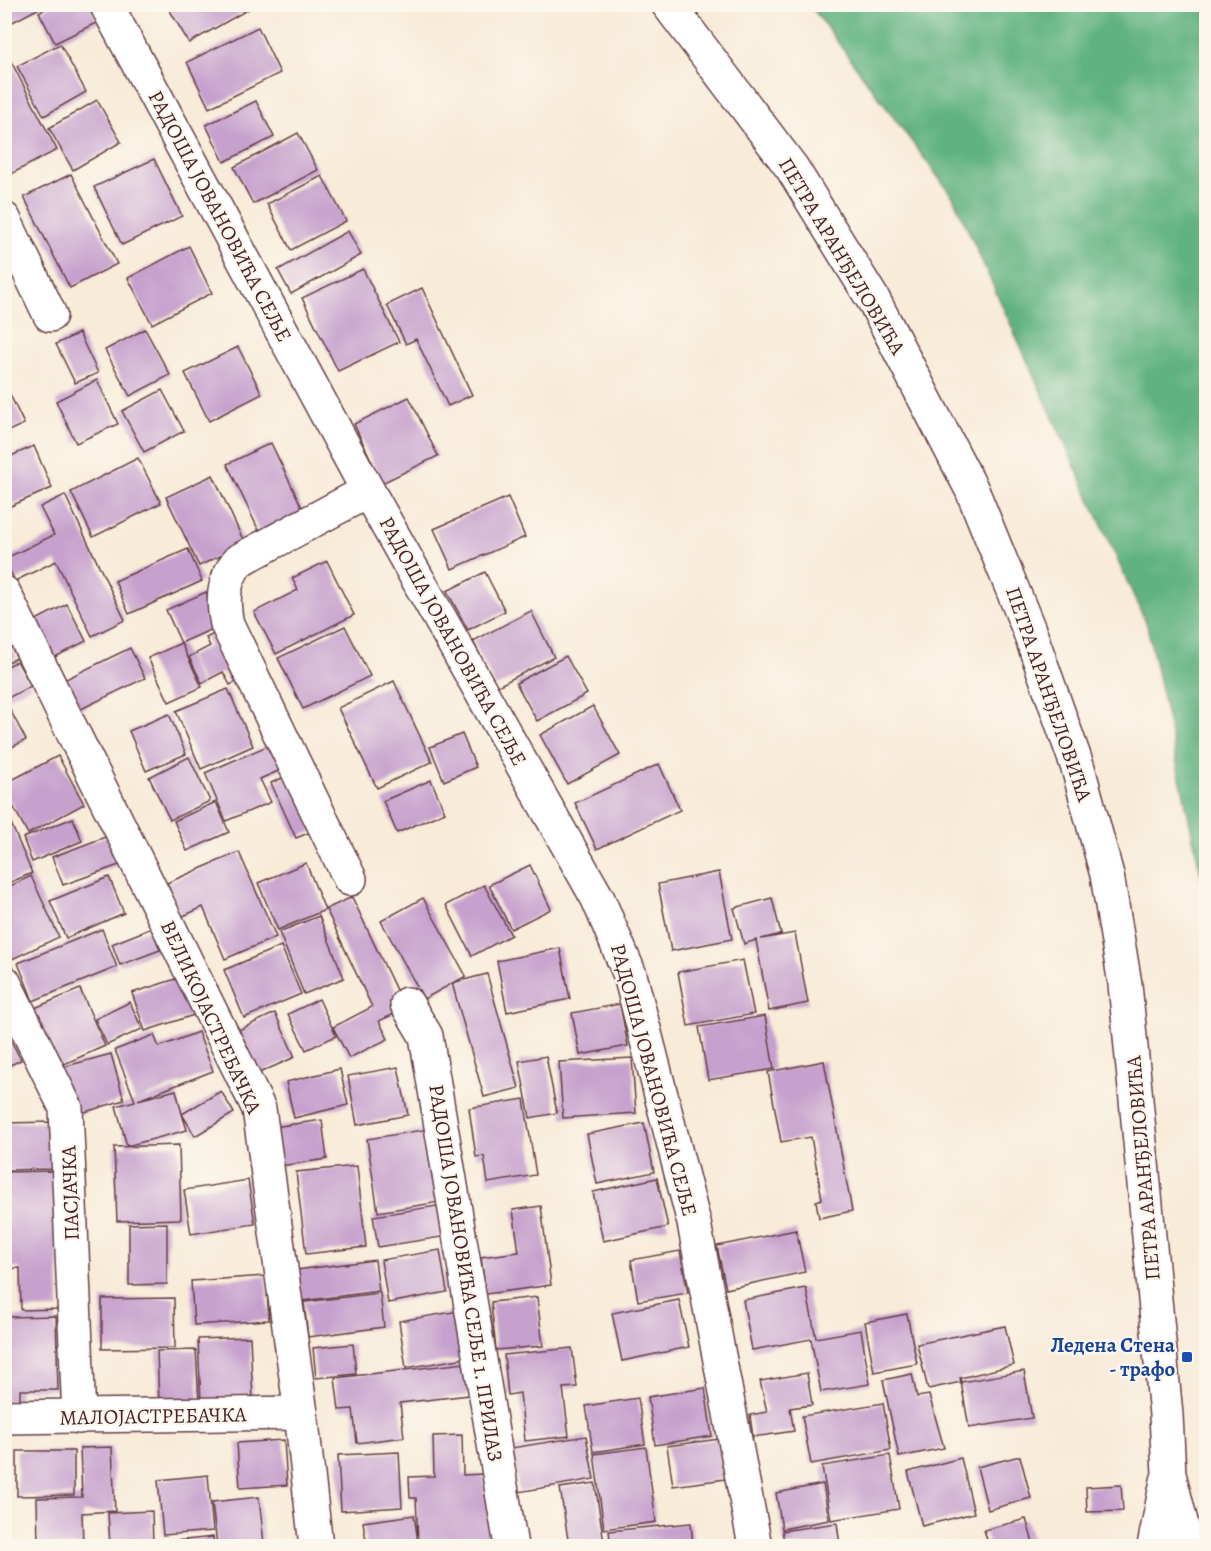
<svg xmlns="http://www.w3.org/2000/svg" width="1211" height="1551" viewBox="0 0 1211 1551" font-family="Alegreya,serif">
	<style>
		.forest { fill: #60b27f; stroke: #556855; stroke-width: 1.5 }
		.building { fill: #c7a1ce }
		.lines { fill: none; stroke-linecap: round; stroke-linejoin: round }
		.minor-casing { stroke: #643e45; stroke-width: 36 }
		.minor { stroke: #fff; stroke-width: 33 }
		.transit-dot { fill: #1a4fb4; stroke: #fbf7ec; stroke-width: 2 }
		.labels { text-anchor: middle; stroke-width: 4.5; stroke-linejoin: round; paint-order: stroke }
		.street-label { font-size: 21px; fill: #4a1f2b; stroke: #fbf7ec }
		.transit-label { font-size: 21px; font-weight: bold; fill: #164399; stroke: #fbf7ec; text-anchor: end }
	</style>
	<rect width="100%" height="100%" fill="#fbf7ec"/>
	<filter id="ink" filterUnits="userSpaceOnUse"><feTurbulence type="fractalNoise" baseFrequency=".0167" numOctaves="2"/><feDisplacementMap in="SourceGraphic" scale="12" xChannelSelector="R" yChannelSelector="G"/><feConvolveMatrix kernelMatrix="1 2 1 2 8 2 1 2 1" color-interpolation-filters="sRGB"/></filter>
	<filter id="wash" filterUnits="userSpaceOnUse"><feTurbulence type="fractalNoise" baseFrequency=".008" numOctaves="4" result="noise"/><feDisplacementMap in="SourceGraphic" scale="24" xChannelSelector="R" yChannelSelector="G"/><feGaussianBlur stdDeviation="1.35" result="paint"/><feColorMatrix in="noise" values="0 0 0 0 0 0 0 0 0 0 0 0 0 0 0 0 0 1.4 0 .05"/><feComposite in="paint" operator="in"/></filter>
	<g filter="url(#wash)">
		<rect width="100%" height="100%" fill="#f8ebd8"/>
		<path class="forest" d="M810 5H1206V878L1202 879 1147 625 953 197Z"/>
		<g id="blocks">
			<g class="building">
				<path d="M5 4H47L5 26Z"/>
				<path d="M53 4H90L98 22 55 43 39 12Z"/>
				<path d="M166 4H247L249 9 189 43Z"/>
				<path d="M258 27 280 73 209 108 187 62Z"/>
				<path d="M60 44 86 92 44 116 17 66Z"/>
				<path d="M4 48 57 150 9 175 4 166Z"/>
				<path d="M97 100 121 142 73 170 49 128Z"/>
				<path d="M256 101 274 137 224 162 206 125Z"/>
				<path d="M298 133 318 170 253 204 234 167Z"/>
				<path d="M154 159 182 216 122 245 94 187Z"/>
				<path d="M71 174 117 264 70 288 24 197Z"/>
				<path d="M322 176 346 221 291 250 267 204Z"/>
				<path d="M348 231 361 255 291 294 278 270Z"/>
				<path d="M189 246 212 293 152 324 128 278Z"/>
				<path d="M363 269 399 342 338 371 302 298Z"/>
				<path d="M422 288 472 395 448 406 416 339 406 344 387 305Z"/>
				<path d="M145 329 170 375 130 396 105 350Z"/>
				<path d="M79 333 98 373 75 383 56 344Z"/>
				<path d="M238 347 262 394 209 421 185 373Z"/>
				<path d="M97 380 118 424 76 443 56 401Z"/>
				<path d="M4 382 24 424 4 433Z"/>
				<path d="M162 390 184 431 144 452 122 411Z"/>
				<path d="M409 397 438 456 382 483 354 424Z"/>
				<path d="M271 443 305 514 261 535 227 464Z"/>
				<path d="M34 446 52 488 4 509V459Z"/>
				<path d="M138 458 161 503 93 537 71 492Z"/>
				<path d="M213 475 245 544 199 566 166 497Z"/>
				<path d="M65 495 125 620 92 636 56 561 15 581 4 559 54 535 40 507Z"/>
				<path d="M508 497 525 537 452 569 434 529Z"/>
				<path d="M188 549 202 581 129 614 115 581Z"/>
				<path d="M327 561 354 615 276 654 254 612 298 590 292 578Z"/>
				<path d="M485 572 505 611 468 630 447 591Z"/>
				<path d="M206 592 221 625 181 643 166 610Z"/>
				<path d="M67 604 86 641 53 658 34 621Z"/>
				<path d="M531 611 554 657 496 687 473 641Z"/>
				<path d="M345 626 370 676 303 709 278 658Z"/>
				<path d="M225 628 249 675 230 685 223 672 202 683 189 657 210 646 206 638Z"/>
				<path d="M4 632 17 658 4 664Z"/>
				<path d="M181 643 202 687 169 702 148 658Z"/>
				<path d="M130 648 145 678 79 710 64 680Z"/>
				<path d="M566 656 587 694 537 721 516 683Z"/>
				<path d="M17 661 31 686 4 700V668Z"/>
				<path d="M394 681 432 762 377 788 338 708Z"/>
				<path d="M228 689 253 746 201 769 176 711Z"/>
				<path d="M7 704 26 740 4 751V705Z"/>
				<path d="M593 706 620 755 567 784 540 735Z"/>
				<path d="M169 714 186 754 146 771 129 731Z"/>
				<path d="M462 734 476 767 444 781 430 747Z"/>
				<path d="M281 740 292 765 260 779 271 802 226 821 205 773Z"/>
				<path d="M58 756 84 804 28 834 4 789V784Z"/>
				<path d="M189 757 210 801 170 820 149 777Z"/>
				<path d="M659 764 680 810 597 849 575 803Z"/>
				<path d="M296 772 321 828 296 838 271 783Z"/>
				<path d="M431 780 445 812 397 833 383 801Z"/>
				<path d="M216 802 229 832 187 851 174 821Z"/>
				<path d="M7 814 32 873 4 885V815Z"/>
				<path d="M73 818 82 841 32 862 23 838Z"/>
				<path d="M108 836 119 865 63 885 52 857Z"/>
				<path d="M239 852 276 937 225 959 203 907 181 917 167 883Z"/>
				<path d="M306 863 325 910 278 930 258 883Z"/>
				<path d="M530 865 551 909 511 929 489 885Z"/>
				<path d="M719 872 732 939 671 951 658 884Z"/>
				<path d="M31 876 59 937 10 960 4 949V889Z"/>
				<path d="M109 877 124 913 66 938 50 901Z"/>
				<path d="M484 885 511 935 472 956 446 905Z"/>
				<path d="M352 897 405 1009 379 1021 388 1039 349 1058 333 1027 372 1007 326 909Z"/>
				<path d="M423 898 466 976 424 999 381 921Z"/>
				<path d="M772 898 781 934 761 939 795 933 808 1003 769 1011 756 940 744 944 734 908Z"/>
				<path d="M319 916 344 978 304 994 279 932Z"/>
				<path d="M152 928 160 950 120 965 112 944Z"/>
				<path d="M102 929 117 967 33 1001 18 963Z"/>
				<path d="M281 946 301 994 244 1018 224 970Z"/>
				<path d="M560 948 570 999 507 1012 497 961Z"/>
				<path d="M743 960 754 1014 688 1026 678 972Z"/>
				<path d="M487 974 519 1088 484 1097 452 983Z"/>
				<path d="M182 977 194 1015 145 1031 132 993Z"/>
				<path d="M80 989 105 1046 55 1068 30 1010Z"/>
				<path d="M319 999 336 1036 306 1050 288 1014Z"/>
				<path d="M130 1002 142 1029 107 1045 95 1019Z"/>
				<path d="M620 1004 628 1046 580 1055 572 1013Z"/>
				<path d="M275 1013 295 1057 250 1077 230 1034Z"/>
				<path d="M765 1016 774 1069 708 1080 699 1027Z"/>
				<path d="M4 1027 21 1060 4 1068Z"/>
				<path d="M198 1032 213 1071 138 1100 176 1090 182 1114 221 1091 234 1113 195 1136 182 1114 187 1130 127 1146 116 1106 135 1101 115 1050 154 1035 159 1047Z"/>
				<path d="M111 1054 124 1100 72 1116 59 1068Z"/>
				<path d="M546 1056 557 1113 530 1118 519 1061Z"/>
				<path d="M632 1058 636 1113 563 1118 559 1062Z"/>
				<path d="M824 1061 852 1211 819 1218 816 1201 822 1199 811 1137 781 1142 768 1072Z"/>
				<path d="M398 1067 408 1115 357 1125 348 1076Z"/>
				<path d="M340 1069 348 1105 294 1118 286 1082Z"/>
				<path d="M524 1099 536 1175 488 1183 484 1156 476 1157 469 1108Z"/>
				<path d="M322 1120 327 1159 280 1166 274 1127Z"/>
				<path d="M53 1122V1169L4 1170V1123Z"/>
				<path d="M644 1123 654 1172 597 1184 587 1134Z"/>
				<path d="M435 1128 446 1201 378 1212 367 1139Z"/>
				<path d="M179 1145 181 1219 117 1221 114 1147Z"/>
				<path d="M357 1166 366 1247 306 1254 296 1172Z"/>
				<path d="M57 1171 59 1309 21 1310 20 1268 4 1269V1172Z"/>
				<path d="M657 1178 668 1227 603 1241 593 1192Z"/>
				<path d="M248 1180 255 1224 191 1234 184 1190Z"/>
				<path d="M443 1205 448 1236 378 1247 373 1216Z"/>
				<path d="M541 1206 551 1285 486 1294 481 1257 519 1252 513 1210Z"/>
				<path d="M167 1223V1284L129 1285V1224Z"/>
				<path d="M796 1230 805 1272 726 1289 717 1246Z"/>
				<path d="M440 1250 447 1292 388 1303 381 1260Z"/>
				<path d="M680 1251 688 1293 638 1301 631 1260Z"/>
				<path d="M375 1260 379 1291 302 1301 297 1270Z"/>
				<path d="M266 1276 269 1320 194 1325 191 1281Z"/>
				<path d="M806 1288 816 1338 861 1330 870 1384 821 1392 811 1339 752 1350 743 1300Z"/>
				<path d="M380 1293 384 1327 308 1337 304 1302Z"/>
				<path d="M537 1297 543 1346 496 1350 491 1302Z"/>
				<path d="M174 1298 175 1348 102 1349V1299Z"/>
				<path d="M679 1300 689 1347 622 1361 612 1313Z"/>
				<path d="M459 1311 466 1358 406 1368 399 1321Z"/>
				<path d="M907 1314 917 1364 874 1372 865 1322Z"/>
				<path d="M56 1316 58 1390H20V1401L5 1402V1317Z"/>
				<path d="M1005 1326 1014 1365 960 1378 961 1382 928 1389 917 1344Z"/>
				<path d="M250 1337 253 1400 201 1402 198 1339Z"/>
				<path d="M353 1344 356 1374 316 1378 313 1348Z"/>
				<path d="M572 1348 577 1387 563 1388 569 1436 525 1441 520 1393 508 1395 504 1355Z"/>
				<path d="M196 1350 199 1401 159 1403 157 1351Z"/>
				<path d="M465 1363 469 1395 400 1403 404 1437 357 1443 353 1409 339 1410 335 1378Z"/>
				<path d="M1024 1371 1032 1418 969 1428 961 1382Z"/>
				<path d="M807 1373 812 1405 790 1408 794 1431 753 1437 750 1415 767 1412 760 1381Z"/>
				<path d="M912 1374 917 1397 929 1395 944 1448 899 1457 883 1380Z"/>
				<path d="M705 1388 712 1436 655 1445 648 1397Z"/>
				<path d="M638 1398 645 1444 593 1452 586 1406Z"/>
				<path d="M883 1403 891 1450 811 1464 802 1416Z"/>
				<path d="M462 1435 463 1475 484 1474 485 1496 493 1495 495 1543 367 1546 363 1522 414 1515 418 1542 416 1498H410L409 1477 434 1476 433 1436Z"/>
				<path d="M586 1436 594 1479 519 1492 511 1448Z"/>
				<path d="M727 1438 733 1478 673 1486 667 1446Z"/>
				<path d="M284 1440 287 1485 240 1488 237 1443Z"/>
				<path d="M112 1447 115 1511 82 1513 83 1546H38L37 1498 82 1497 80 1448Z"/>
				<path d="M646 1447 656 1522 604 1529 594 1454Z"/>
				<path d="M17 1451H74V1495L17 1496Z"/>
				<path d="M399 1452 402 1507 341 1511 338 1455Z"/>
				<path d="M890 1455 899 1509 831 1520 822 1466Z"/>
				<path d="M1020 1456 1031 1498 988 1510 977 1467Z"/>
				<path d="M961 1458 974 1513 922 1526 908 1472Z"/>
				<path d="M208 1475 213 1531 163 1535 158 1480Z"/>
				<path d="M595 1483 604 1542 569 1546 560 1488Z"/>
				<path d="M823 1484 829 1520 782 1529 776 1493Z"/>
				<path d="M1121 1485 1123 1511 1087 1512 1086 1487Z"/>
				<path d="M259 1497 264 1544 299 1541 300 1546H217L212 1502Z"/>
				<path d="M152 1511 153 1546H110L108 1513Z"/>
				<path d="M1026 1519 1034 1546H989L984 1530Z"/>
				<path d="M691 1523 693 1546H611L609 1531Z"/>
				<path d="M837 1523 840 1546H785L782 1531Z"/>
				<path d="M213 1537 214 1546H166V1542Z"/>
				<path d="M4 1542 30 1544V1546H4Z"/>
			</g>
		</g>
	</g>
	<g filter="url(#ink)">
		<use href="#blocks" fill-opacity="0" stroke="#643e45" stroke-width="1.5"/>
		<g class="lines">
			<g class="minor-casing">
				<g id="minor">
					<path d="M106 4 368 491 598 899 630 975 694 1223 755 1546"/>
					<path d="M668 4 792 168 874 301 972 490 1029 630 1078 768 1107 875 1125 984 1166 1415 1169 1474 1187 1546"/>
					<path d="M4 219 50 315"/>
					<path d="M4 593 259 1109 301 1413 316 1546"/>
					<path d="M350 879 227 624C222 600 223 581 238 561L368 491"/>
					<path d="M4 982 66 1108 79 1417"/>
					<path d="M407 1004 426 1036 511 1546"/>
					<path d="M4 1417 301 1413"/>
					<path d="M1154 1546 1167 1481"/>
				</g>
			</g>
			<use href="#minor" class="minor"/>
		</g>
	</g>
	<rect class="transit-dot" x="1181" y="1351" width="12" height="12" rx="3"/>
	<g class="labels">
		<g class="street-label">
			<text transform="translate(220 216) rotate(62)" y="7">РАДОША ЈОВАНОВИЋА СЕЉЕ</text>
			<text transform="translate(842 256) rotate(59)" y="7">ПЕТРА АРАНЂЕЛОВИЋА</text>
			<text transform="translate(453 641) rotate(61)" y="7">РАДОША ЈОВАНОВИЋА СЕЉЕ</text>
			<text transform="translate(1049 694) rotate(71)" y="7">ПЕТРА АРАНЂЕЛОВИЋА</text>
			<text transform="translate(211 1017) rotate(65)" y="7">ВЕЛИКОЈАСТРЕБАЧКА</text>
			<text transform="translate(654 1080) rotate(75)" y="7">РАДОША ЈОВАНОВИЋА СЕЉЕ</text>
			<text transform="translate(1143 1168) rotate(-95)" y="7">ПЕТРА АРАНЂЕЛОВИЋА</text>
			<text transform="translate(70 1193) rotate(-92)" y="7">ПАСЈАЧКА</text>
			<text transform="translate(466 1273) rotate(81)" y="7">РАДОША ЈОВАНОВИЋА СЕЉЕ 1. ПРИЛАЗ</text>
			<text transform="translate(153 1416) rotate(-1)" y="7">МАЛОЈАСТРЕБАЧКА</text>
		</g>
		<g class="transit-label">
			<text x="1175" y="1352">Ледена Стена<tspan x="1175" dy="24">- трафо</tspan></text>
		</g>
	</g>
	<rect width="1211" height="1551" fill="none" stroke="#fbf7ec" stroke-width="24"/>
</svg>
